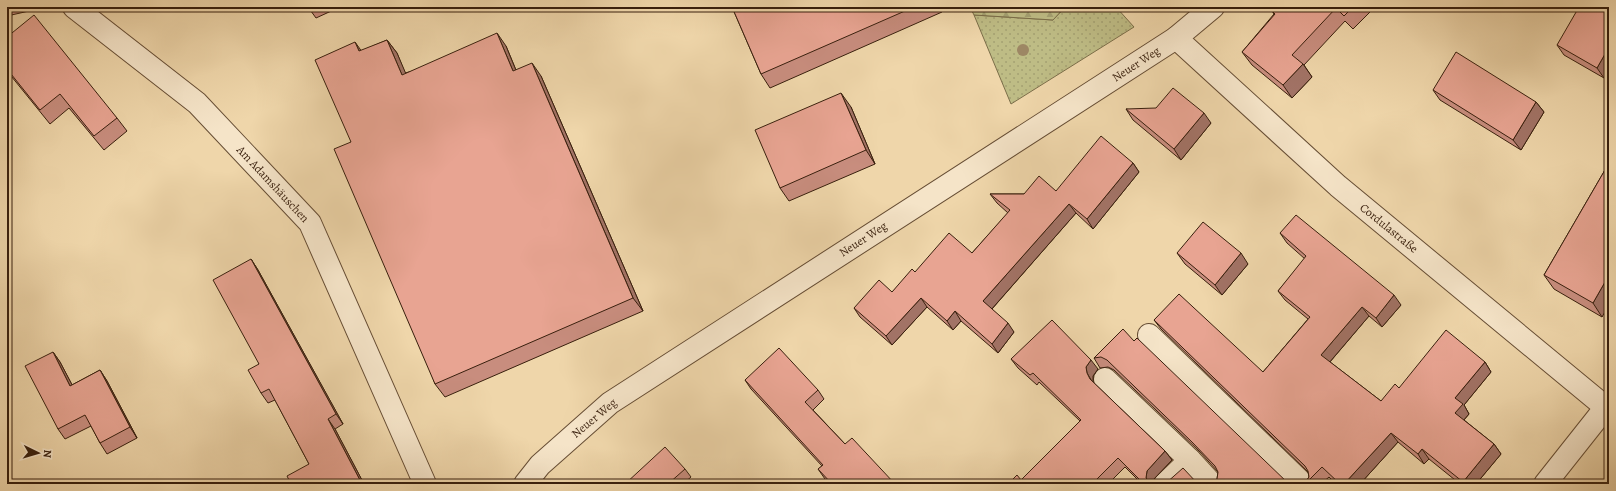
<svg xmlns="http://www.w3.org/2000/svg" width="1616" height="491" viewBox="0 0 1616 491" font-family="Alegreya,serif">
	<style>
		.grass { fill: url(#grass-dots); stroke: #7b6e49 }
		.forest { fill: url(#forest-firs); stroke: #7b6e49 }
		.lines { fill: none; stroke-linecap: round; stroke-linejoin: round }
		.minor-casing { stroke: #664d34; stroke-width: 24 }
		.minor { stroke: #f5e4c8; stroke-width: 22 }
		.tree { fill: #9d8764 }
		.wall { fill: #c88d7e; stroke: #381f0d }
		.shaded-wall { fill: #a27366; stroke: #381f0d }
		.building { fill: #e8a492; stroke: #381f0d }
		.labels { text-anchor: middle; stroke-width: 4; stroke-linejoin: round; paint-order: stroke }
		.street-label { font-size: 12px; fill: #381f0d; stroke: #f5e4c8 }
	</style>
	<defs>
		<pattern id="grass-dots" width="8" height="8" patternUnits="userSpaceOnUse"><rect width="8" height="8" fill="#bebc85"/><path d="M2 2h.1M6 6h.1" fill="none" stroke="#a4a172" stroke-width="1.8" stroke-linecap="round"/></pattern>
		<pattern id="forest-firs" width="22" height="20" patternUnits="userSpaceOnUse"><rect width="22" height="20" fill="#bebc85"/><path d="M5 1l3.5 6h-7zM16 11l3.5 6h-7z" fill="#a4a172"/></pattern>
	</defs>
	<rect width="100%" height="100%" fill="#efd6aa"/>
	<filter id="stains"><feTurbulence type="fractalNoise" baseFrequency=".005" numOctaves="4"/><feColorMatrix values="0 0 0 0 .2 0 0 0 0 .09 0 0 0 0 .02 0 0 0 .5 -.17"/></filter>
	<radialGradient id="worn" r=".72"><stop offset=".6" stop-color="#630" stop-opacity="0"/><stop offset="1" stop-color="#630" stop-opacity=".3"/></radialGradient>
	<path class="grass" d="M1065 7H1116L1134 27 1011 104 974 15 1053 20Z"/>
	<path class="forest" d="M970 7H1065L1053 20 974 15Z"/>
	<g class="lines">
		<g class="minor-casing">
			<g id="minor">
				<path d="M74 7 197 103 310 223 425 484"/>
				<path d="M1176 38 1338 186 1609 410"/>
				<path d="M1149 335 1303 484"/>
				<path d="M1105 379 1190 460 1212 484"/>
				<path d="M525 484 540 465 610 403 1176 38 1213 7"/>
				<path d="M1165 484 1190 460"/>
				<path d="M1545 484 1606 407"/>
			</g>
		</g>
		<use href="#minor" class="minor"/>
	</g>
	<circle class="tree" cx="1023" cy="50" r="6"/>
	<g class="wall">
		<path d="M7 7H26L29 11 7 16Z"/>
		<path d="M308 7H340L316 18Z"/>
		<path d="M732 7H940L942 12 770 88 761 74Z"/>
		<path d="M1275 7H1375L1353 29 1345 21 1304 65 1312 77 1292 98 1252 65 1242 52 1274 14 1272 11Z"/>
		<path d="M1609 7V70L1604 78 1564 55 1557 45Z"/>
		<path d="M7 37 117 118 127 131 104 150 69 108 50 124 7 71Z"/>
		<path d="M387 40 397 53 405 73 506 46 516 70 541 76 643 311 445 397 435 384 351 142 361 51Z"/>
		<path d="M1433 90 1536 102 1544 112 1521 150 1440 100Z"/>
		<path d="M851 107 875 164 789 201 780 188Z"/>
		<path d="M1126 109 1211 123 1181 160 1133 120Z"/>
		<path d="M1133 163 1139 172 1093 229 1076 213 992 309 1014 332 998 353 961 321 953 330 927 307 892 345 860 317 854 308 892 292 915 272 972 253 1008 213 997 203 990 194H1024L1056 191Z"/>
		<path d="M1609 163 1602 317 1554 289 1544 275Z"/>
		<path d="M1280 233 1401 305 1382 327 1369 316 1330 362 1381 401 1399 388 1485 362 1491 372 1464 405 1469 414 1464 420 1494 444 1501 454 1476 484H1460L1429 459 1424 464 1398 442 1360 484H1336L1329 477 1321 484H1304L1309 477 1308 472 1161 329 1154 320 1263 372 1308 319 1285 300 1278 291 1305 259 1287 243Z"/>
		<path d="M1177 253 1248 264 1222 295 1185 264Z"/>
		<path d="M251 259 258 270 343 424 335 429 364 484H291L309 464 275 400 268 403 261 393Z"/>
		<path d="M1134 341 1288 484 1214 483 1217 479 1218 472 1199 451 1114 370 1108 367 1100 368 1094 358Z"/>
		<path d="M53 352 60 362 72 385 100 370 107 381 137 438 107 454 100 443 91 426 65 439 58 429Z"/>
		<path d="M1011 359 1098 369 1093 376V382L1165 451 1172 460 1153 480V484H1142L1125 467 1108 484H1008L1021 480 1080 421 1039 382 1037 385 1018 368Z"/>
		<path d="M745 380 818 390 824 399 813 410 845 444 895 484H830L825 479 818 469 822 466 751 389Z"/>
		<path d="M685 469 691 477 683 484H625Z"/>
	</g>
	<g class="shaded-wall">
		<path d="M497 33 506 46 522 85 513 71Z"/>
		<path d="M387 40 397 53 412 88 402 75Z"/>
		<path d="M355 42 365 56 359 51Z"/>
		<path d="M1609 47V70L1604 78 1597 68Z"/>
		<path d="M532 63 541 76 643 311 633 298Z"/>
		<path d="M1303 64 1312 77 1292 98 1283 85Z"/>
		<path d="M841 93 851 107 875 164 866 150Z"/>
		<path d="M1536 102 1544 112 1521 150 1513 140Z"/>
		<path d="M1204 113 1211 123 1181 160 1174 149Z"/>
		<path d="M1133 163 1139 172 1093 229 1087 219Z"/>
		<path d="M1069 204 1076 213 990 311 983 301Z"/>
		<path d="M1241 253 1248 264 1222 295 1215 285Z"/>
		<path d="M251 259 258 270 343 424 336 414Z"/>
		<path d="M1609 275V305L1602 317 1593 303Z"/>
		<path d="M1394 295 1401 305 1382 327 1376 318Z"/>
		<path d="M921 298 927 307 892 345 886 336Z"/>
		<path d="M1362 307 1369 316 1328 364 1321 355Z"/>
		<path d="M955 311 961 321 953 330 947 321Z"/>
		<path d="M1008 323 1014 332 998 353 992 344Z"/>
		<path d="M53 352 60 362 78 396 70 386Z"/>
		<path d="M1091 360 1098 369 1093 376V383L1096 388 1087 373 1086 367Z"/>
		<path d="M1485 362 1491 372 1464 405 1469 414 1462 422 1455 413V398Z"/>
		<path d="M100 370 107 381 137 438 130 427Z"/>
		<path d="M328 419 335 429 364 484H362Z"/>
		<path d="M1391 433 1398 442 1360 484H1344Z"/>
		<path d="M1494 444 1501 454 1476 484H1464L1463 482Z"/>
		<path d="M1422 449 1429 459 1424 464 1418 454Z"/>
		<path d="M1165 451 1172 460 1153 480V484H1150L1146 478 1147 471Z"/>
	</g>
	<g class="building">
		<path d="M732 7H914L761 74Z"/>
		<path d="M1275 7H1353L1344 16 1336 8 1292 55 1303 64 1283 85 1242 52 1275 14 1272 11Z"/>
		<path d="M1579 7H1609V47L1597 68 1557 45Z"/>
		<path d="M34 15 117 118 94 136 60 94 40 110 7 69V37Z"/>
		<path d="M497 33 513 71 532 63 633 298 435 384 334 149 351 142 315 60 355 42 359 51 387 40 402 75Z"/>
		<path d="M1456 52 1536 102 1513 140 1433 90Z"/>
		<path d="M1173 88 1204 113 1174 149 1126 109 1156 108Z"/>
		<path d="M841 93 866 150 780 188 755 130Z"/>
		<path d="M1101 136 1133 163 1087 219 1069 204 983 301 1008 323 992 344 955 311 947 321 921 298 886 336 854 308 879 280 892 292 912 269 915 272 949 233 972 253 1010 210 990 194H1024L1039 176 1056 191Z"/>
		<path d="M1609 163V275L1593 303 1544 275Z"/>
		<path d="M1296 215 1394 295 1376 318 1362 307 1321 355 1381 401 1395 384 1399 388 1446 330 1485 362 1455 398 1463 404 1455 413 1494 444 1463 482 1422 449 1418 454 1391 433 1344 484H1340L1322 467 1305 484H1304L1309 477 1308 471 1305 466 1154 320 1179 294 1263 372 1310 317 1278 291 1306 256 1280 233Z"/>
		<path d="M1203 222 1241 253 1215 285 1177 253Z"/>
		<path d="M251 259 336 414 328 419 362 484H291L287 476 309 464 269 389 261 393 248 370 259 364 213 280Z"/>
		<path d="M1052 320 1091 360 1086 367 1087 373 1090 379 1165 451 1147 471 1146 478 1151 484H1144L1118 458 1092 484H1008L1017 475 1021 480 1081 420 1033 373 1030 375 1011 359Z"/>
		<path d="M1123 329 1134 341 1137 338 1289 484H1213L1217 479 1218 472 1215 466 1192 442 1107 360 1101 357 1094 358Z"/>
		<path d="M779 348 818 390 805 402 845 444 852 438 895 484H832L818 469 823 465 745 380Z"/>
		<path d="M53 352 70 386 100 370 130 427 100 443 85 415 58 429 25 366Z"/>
		<path d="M665 447 685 469 668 484H625Z"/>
		<path d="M1183 468 1198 484H1165Z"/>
	</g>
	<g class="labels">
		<g class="street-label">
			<text transform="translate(1136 64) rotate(-33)" y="4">Neuer Weg</text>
			<text transform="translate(273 184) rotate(47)" y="4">Am Adamshäuschen</text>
			<text transform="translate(1389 228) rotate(39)" y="4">Cordulastraße</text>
			<text transform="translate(863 239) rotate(-33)" y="4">Neuer Weg</text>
			<text transform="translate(594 418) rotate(-40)" y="4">Neuer Weg</text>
		</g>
	</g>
	<rect width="1616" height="491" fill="none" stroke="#efd6aa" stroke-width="24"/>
	<rect x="8" y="8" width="1600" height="475" fill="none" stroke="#381f0d" stroke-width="2"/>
	<rect x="12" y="12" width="1592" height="467" fill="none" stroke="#381f0d"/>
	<g transform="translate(38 453) rotate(95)" stroke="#f5e4c8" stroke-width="3" paint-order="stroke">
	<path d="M0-3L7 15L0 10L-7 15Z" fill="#381f0d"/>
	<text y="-6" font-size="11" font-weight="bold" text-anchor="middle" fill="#381f0d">N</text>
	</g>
	<rect width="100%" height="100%" filter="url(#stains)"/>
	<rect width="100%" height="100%" fill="url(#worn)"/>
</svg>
